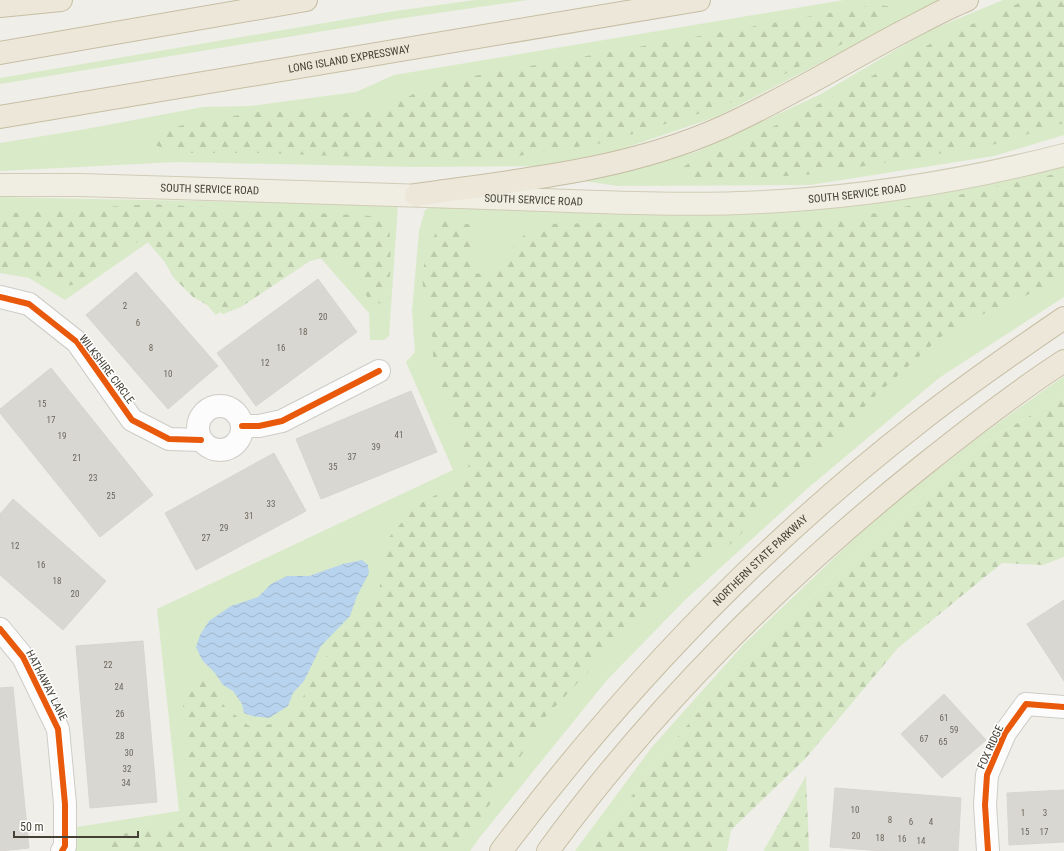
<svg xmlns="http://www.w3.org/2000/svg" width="1064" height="851" viewBox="0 0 1064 851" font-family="'Roboto Condensed',sans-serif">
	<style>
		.green { fill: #d9eac8 }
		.forest { fill: url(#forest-firs) }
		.water { fill: url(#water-waves) }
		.building { fill: #d9d7d1; stroke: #d7d5ce }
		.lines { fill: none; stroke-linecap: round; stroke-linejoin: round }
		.minor-casing { stroke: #cdccc6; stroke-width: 24 }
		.major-casing { stroke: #d1ccb6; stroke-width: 24 }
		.highway-casing { stroke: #c6bea4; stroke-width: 24 }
		.minor { stroke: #fdfcfc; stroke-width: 22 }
		.major { stroke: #f0eee3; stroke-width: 22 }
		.highway { stroke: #ece7d8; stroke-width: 22 }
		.cycleway-casing { stroke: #fff; stroke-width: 8 }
		.cycleway { stroke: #e8590c; stroke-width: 6 }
		.labels { text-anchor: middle; stroke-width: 3; stroke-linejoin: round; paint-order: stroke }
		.number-label { font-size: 9px; fill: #6b665d }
		.street-label { font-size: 11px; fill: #454035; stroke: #fff }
	</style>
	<defs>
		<pattern id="forest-firs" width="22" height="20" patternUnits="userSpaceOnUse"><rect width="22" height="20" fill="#d9eac8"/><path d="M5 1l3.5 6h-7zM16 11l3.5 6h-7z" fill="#bccaac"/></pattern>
		<pattern id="water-waves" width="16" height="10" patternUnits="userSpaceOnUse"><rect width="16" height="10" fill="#b8d3ed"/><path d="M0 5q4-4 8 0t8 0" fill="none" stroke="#a0b6cc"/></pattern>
	</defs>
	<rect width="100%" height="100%" fill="#efeee8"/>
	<g class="green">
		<path d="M475 0H528L397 19 0 84V78L395 11Z"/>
		<path d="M844 0H942L716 117 619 150 541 166 414 167 177 162 0 171V143L86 129 203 107 250 106 356 92 394 75Z"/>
		<path d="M1003 0H1064V135L994 156 810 185 618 186 576 180 696 152 821 94 926 32Z"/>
		<path d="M1064 163V297L939 378 808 488 685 600 607 680 480 837 470 851H74L77 827 179 811 157 609 453 470 406 362 415 352 412 311 419 231 425 210 433 206 715 212 872 204 1030 173Z"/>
		<path d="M0 197 398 205 389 336 384 340H370L369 313 310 246 216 315 150 241 65 300 29 278 0 273Z"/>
		<path d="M1064 376V396L985 442 905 511 776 629 737 667 662 755 591 851H575L652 747 744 644 874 520 980 436Z"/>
	</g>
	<g class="forest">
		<path d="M1026 0H1064V123L992 145 816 174 698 182 681 179 679 170 692 161 729 149 854 86 939 39Z"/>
		<path d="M874 5 888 6 891 14 880 24 724 106 603 143 478 162 265 153H180L151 144 156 134 179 126 273 109 307 107 335 114 387 108 434 83Z"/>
		<path d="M1064 172V279L951 328 874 397 733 542 672 584 546 716 493 800 455 851H92L128 832 171 830 189 817 183 705 197 678 209 679 225 707 249 726 273 724 291 718 339 634 370 609 383 578 385 542 416 506 466 478 469 463 433 362V340L422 280 426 251 444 218 471 225 476 273 493 276 510 250 528 231 546 224 857 217Z"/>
		<path d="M151 204 372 216 384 215 389 218 391 268 385 304 370 302 357 279 331 256 310 261 241 307 223 314 193 297 174 278 164 261 145 239 131 245 74 285 57 286 41 277 13 268 0 267V214Z"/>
		<path d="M1064 396V557L1043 565 1002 563 898 648 805 759 731 830 727 851H591L662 755 737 667 776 629 905 511 985 442Z"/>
		<path d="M806 776 809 851H764L765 848Z"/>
	</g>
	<path class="water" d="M362 560 368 565 369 573 357 596 350 616 321 646 304 681 293 693 288 706 269 718 252 716 244 713 242 704 233 691 223 685 215 673 202 660 196 647 200 635 209 621 231 606 258 597 271 584 287 576H309L343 564Z"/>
	<g class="building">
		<path d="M136 272 218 366 168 409 86 315Z"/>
		<path d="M318 279 357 332 256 406 217 353Z"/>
		<path d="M51 368 153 495 100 537 0 413V409Z"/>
		<path d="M411 391 437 452 321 499 296 439Z"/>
		<path d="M274 453 306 511 196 570 165 513Z"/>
		<path d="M13 499 106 581 63 630 0 575V514Z"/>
		<path d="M1064 600V681L1027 624Z"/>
		<path d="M143 641 157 802 90 808 76 646Z"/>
		<path d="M13 687 29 848 0 851V688Z"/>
		<path d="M944 694 986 740 942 778 901 734Z"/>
		<path d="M835 788 961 798 958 851H883L830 847Z"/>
		<path d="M1064 790V842L1009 845 1007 793Z"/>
	</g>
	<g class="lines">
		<g class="minor-casing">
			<g id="minor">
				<path d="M0 297 29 304 77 342 132 420 169 439 201 440"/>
				<circle cx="220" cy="428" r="22"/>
				<path d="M242 426H259L282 421 379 371"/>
				<path d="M0 629 23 657 58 729 65 804V846L62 851"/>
				<path d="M988 851 985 805 987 775 1005 733 1026 704 1064 707"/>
			</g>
		</g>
		<g class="major-casing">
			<g id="major">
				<path id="s1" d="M0 185H80C205 189 331 192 457 197 564 200 673 208 780 201 876 195 971 179 1064 155"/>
			</g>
		</g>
		<g class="highway-casing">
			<g id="highway">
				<path d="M0 6 61 0"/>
				<path d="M0 53 306 0"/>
				<path id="s2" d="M0 117 699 0"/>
				<path d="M416 195C520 180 624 171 721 128 783 100 840 65 900 33 922 22 944 9 967 0"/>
				<path id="s3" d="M501 851C621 692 760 546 918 423 965 386 1014 352 1064 318"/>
				<path d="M548 851C653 707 786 575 925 464 970 428 1016 392 1064 361"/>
			</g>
		</g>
		<use href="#minor" class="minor"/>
		<use href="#major" class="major"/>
		<use href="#highway" class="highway"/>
		<g class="cycleway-casing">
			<g id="cycleway">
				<path d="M0 297 29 304 77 342 132 420 169 439 201 440"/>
				<path d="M242 426H259L282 421 379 371"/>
				<path d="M0 629 23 657 58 729 65 804V846L62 851"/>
				<path d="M988 851 985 805 987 775 1005 733 1026 704 1064 707"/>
			</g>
		</g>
		<use href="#cycleway" class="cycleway"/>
	</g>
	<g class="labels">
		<g class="number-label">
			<text x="125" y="309">2</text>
			<text x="323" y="320">20</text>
			<text x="138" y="326">6</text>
			<text x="303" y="335">18</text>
			<text x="151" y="351">8</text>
			<text x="281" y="351">16</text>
			<text x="265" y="366">12</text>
			<text x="168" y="377">10</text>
			<text x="42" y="407">15</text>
			<text x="51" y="423">17</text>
			<text x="399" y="438">41</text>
			<text x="62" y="439">19</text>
			<text x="376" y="450">39</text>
			<text x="352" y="460">37</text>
			<text x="77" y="461">21</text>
			<text x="333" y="470">35</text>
			<text x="93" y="481">23</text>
			<text x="111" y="499">25</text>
			<text x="271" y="507">33</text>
			<text x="249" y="519">31</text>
			<text x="224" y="531">29</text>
			<text x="206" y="541">27</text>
			<text x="15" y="549">12</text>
			<text x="41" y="568">16</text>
			<text x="57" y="584">18</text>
			<text x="75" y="597">20</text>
			<text x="108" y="668">22</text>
			<text x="119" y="690">24</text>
			<text x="120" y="717">26</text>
			<text x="944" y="721">61</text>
			<text x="954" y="733">59</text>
			<text x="120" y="739">28</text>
			<text x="924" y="742">67</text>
			<text x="943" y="745">65</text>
			<text x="129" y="756">30</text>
			<text x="127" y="772">32</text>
			<text x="126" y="786">34</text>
			<text x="855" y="813">10</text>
			<text x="1023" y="816">1</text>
			<text x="1045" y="816">3</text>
			<text x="890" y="823">8</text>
			<text x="911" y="825">6</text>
			<text x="931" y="825">4</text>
			<text x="1025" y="835">15</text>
			<text x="1044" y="835">17</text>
			<text x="856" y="839">20</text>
			<text x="880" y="841">18</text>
			<text x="902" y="842">16</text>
			<text x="921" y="844">14</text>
		</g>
		<g class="street-label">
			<text dy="4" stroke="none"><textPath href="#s2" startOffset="354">LONG ISLAND EXPRESSWAY</textPath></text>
			<text dy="4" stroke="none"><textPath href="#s1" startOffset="210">SOUTH SERVICE ROAD</textPath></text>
			<text dy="4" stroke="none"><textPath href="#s1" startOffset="858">SOUTH SERVICE ROAD</textPath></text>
			<text dy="4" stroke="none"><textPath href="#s1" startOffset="534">SOUTH SERVICE ROAD</textPath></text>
			<text transform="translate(107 369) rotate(53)" y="4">WILKSHIRE CIRCLE</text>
			<text dy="4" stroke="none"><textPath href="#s3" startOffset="390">NORTHERN STATE PARKWAY</textPath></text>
			<text transform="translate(47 685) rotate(63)" y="4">HATHAWAY LANE</text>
			<text transform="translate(990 747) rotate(-65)" y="4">FOX RIDGE</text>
		</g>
	</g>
	<path d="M14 831v6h124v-6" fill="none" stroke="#454035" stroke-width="2"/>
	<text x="20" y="831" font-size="12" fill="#454035" stroke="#ffffff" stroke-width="3" paint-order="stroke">50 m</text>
</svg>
